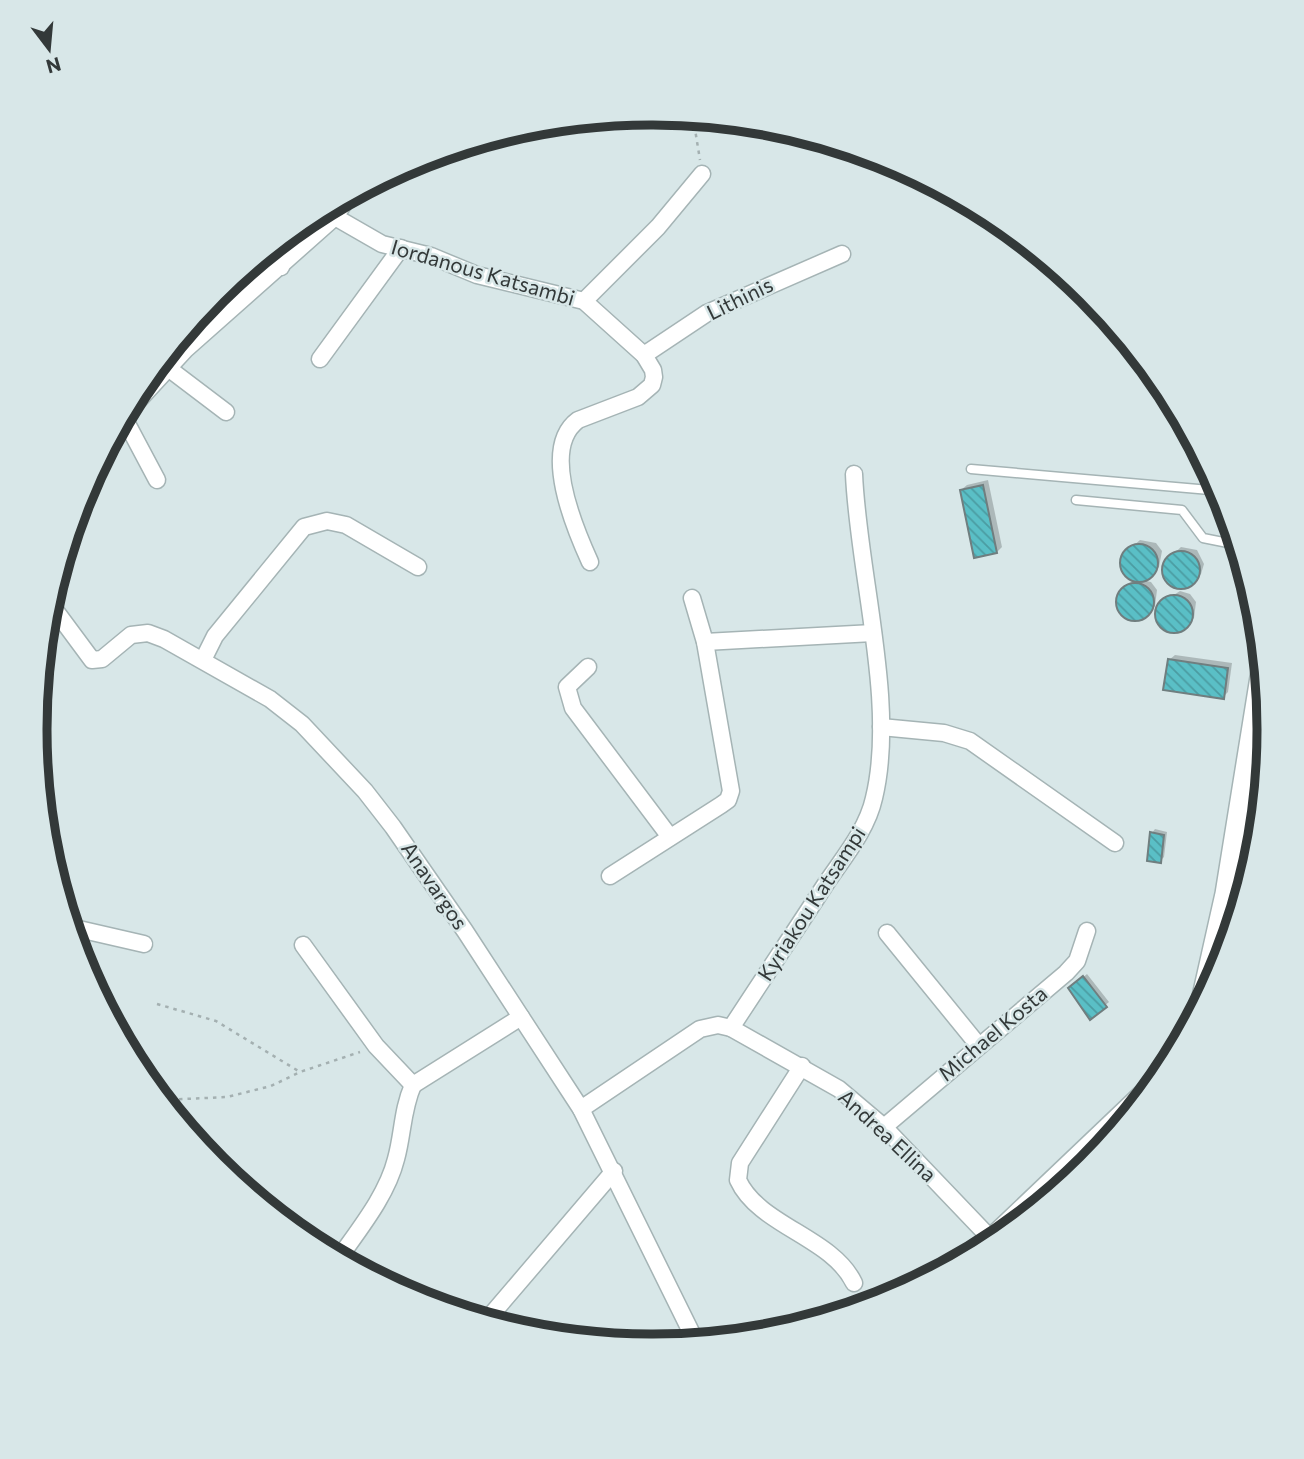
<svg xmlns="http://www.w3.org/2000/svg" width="1304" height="1459" viewBox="0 0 1304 1459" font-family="Commissioner,sans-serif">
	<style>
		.shadow { fill: #0003 }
		.building { fill: url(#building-back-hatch); stroke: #707e7f; stroke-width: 2 }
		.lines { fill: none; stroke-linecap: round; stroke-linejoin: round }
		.lane-casing { stroke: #a5b4b5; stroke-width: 11 }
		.street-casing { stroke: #a5b4b5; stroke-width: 19 }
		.secondary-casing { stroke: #a5b4b5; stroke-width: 26 }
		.path { stroke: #a4b0b1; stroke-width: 2.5; stroke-dasharray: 3.5 5; stroke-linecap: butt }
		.lane { stroke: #fff; stroke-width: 8 }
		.street { stroke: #fff; stroke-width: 16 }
		.secondary { stroke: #fff; stroke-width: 23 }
		.labels { text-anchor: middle; stroke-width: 5; stroke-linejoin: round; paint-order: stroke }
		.street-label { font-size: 21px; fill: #333939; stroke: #d8e7e8 }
		.rim { fill: none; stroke: #333939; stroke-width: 9 }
	</style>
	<defs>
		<pattern id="building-back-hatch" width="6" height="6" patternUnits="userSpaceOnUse" patternTransform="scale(1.75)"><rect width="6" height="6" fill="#5abfc6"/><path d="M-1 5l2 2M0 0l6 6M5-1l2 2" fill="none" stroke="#4b9ca2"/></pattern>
	</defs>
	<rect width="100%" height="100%" fill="#d8e7e8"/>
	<g class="shadow">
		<path d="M988 480 1002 547 997 552 961 490 967 485Z"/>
		<path d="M1140 540 1156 543 1162 551 1159 567 1142 580 1151 582 1157 590 1155 606 1139 619 1128 618 1118 603 1121 592 1136 579 1132 578 1122 564 1125 553Z"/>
		<path d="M1181 547 1197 550 1204 564 1201 574 1185 586 1173 585 1164 571 1167 560Z"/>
		<path d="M1180 591 1190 594 1196 602 1194 618 1178 631 1166 630 1157 616 1160 604Z"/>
		<path d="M1175 655 1232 663 1228 692 1223 697 1169 660Z"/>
		<path d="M1155 829 1167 832 1164 857 1160 861 1152 833Z"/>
		<path d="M1087 974 1109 1002 1090 1018 1082 1009 1085 1006 1074 985Z"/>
	</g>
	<g class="building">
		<path d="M983 485 997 553 974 558 960 490Z"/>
		<circle cx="1139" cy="563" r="19"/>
		<circle cx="1181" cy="570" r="19"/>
		<circle cx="1135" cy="602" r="19"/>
		<circle cx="1174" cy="614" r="19"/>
		<path d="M1168 659 1228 668 1224 699 1163 690Z"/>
		<path d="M1150 832 1164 835 1161 863 1147 861Z"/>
		<path d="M1083 976 1107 1007 1090 1020 1068 988Z"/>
	</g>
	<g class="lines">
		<g class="lane-casing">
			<g id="lane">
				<path d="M971 469 1221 491"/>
				<path d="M1076 500 1182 510 1203 538 1238 545"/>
			</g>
		</g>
		<g class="street-casing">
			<g id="street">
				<path d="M335 217 382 244 431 256 477 275 584 301 644 355 653 370 654 377 652 385 638 397 578 420C540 448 575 529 590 562"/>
				<path d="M259 258 281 267"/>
				<path d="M584 301 658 227 702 174"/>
				<path d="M644 355 707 313 842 254"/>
				<path d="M320 359 401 248"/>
				<path d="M168 368 226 412"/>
				<path d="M123 416 157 480"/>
				<path d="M123 417 185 350 335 217 350 194"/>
				<path d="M49 602 92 660 102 659 131 635 148 633 164 639 270 699 302 724 365 791 393 827 465 931 581 1109 696 1342"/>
				<path d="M705 642 873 633"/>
				<path d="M203 660 215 636 304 527 327 521 346 525 418 567"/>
				<path d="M588 667 567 687 573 708 670 837"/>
				<path d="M881 727 944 733 970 741 1115 843"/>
				<path d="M610 876 721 805 728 800 731 791 705 642 692 598"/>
				<path d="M70 927 144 944"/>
				<path d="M887 933 979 1046"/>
				<path d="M303 945 376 1046 413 1085"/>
				<path d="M731 1028C762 980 794 933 825 885 843 858 867 830 874 798 897 703 858 573 854 474"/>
				<path d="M802 1066 740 1163 738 1180C759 1226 832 1237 854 1283"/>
				<path d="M413 1085 521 1017"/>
				<path d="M581 1109 700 1029 718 1025 731 1028 839 1089 884 1127 992 1240"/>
				<path d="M884 1127 1066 973 1077 961 1087 931"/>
				<path d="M339 1258C360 1228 387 1195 396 1159 403 1134 402 1110 413 1085"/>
				<path d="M486 1321 614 1171"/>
			</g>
		</g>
		<g class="secondary-casing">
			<g id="secondary">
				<path d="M1203 1001 1227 894 1263 671"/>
				<path d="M984 1248 1151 1089"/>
			</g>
		</g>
		<g class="path">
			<path d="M693 117 700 160"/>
			<path d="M157 1004 216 1021 300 1072"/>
			<path d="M162 1100 227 1097 271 1086 300 1072 360 1052"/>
			<path d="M169 1109 178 1099"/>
		</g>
		<use href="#lane" class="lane"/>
		<use href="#street" class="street"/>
		<use href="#secondary" class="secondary"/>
	</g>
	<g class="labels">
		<g class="street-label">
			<text transform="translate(483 273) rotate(16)" y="7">Iordanous Katsambi</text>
			<text transform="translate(740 299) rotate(-26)" y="7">Lithinis</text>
			<text transform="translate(434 886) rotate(56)" y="7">Anavargos</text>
			<text transform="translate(812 904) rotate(-57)" y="7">Kyriakou Katsampi</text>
			<text transform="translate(993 1034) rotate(-40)" y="7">Michael Kosta</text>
			<text transform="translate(887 1136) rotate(43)" y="7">Andrea Ellina</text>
		</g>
	</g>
	<path d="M0 0H1304V1459H0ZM651 125H653A604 604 0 0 1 1257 729V730A604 604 0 0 1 653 1334H651A604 604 0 0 1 47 730V729A604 604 0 0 1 651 125Z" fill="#d8e7e8" fill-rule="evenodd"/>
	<path class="rim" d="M651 125H653A604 604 0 0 1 1257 729V730A604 604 0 0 1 653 1334H651A604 604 0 0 1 47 730V729A604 604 0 0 1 651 125Z"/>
	<g transform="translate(49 49) rotate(164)" stroke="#d8e7e8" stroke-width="5" paint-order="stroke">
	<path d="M0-5L12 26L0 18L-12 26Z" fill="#333939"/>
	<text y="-10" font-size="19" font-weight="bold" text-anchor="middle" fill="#333939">N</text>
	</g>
</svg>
